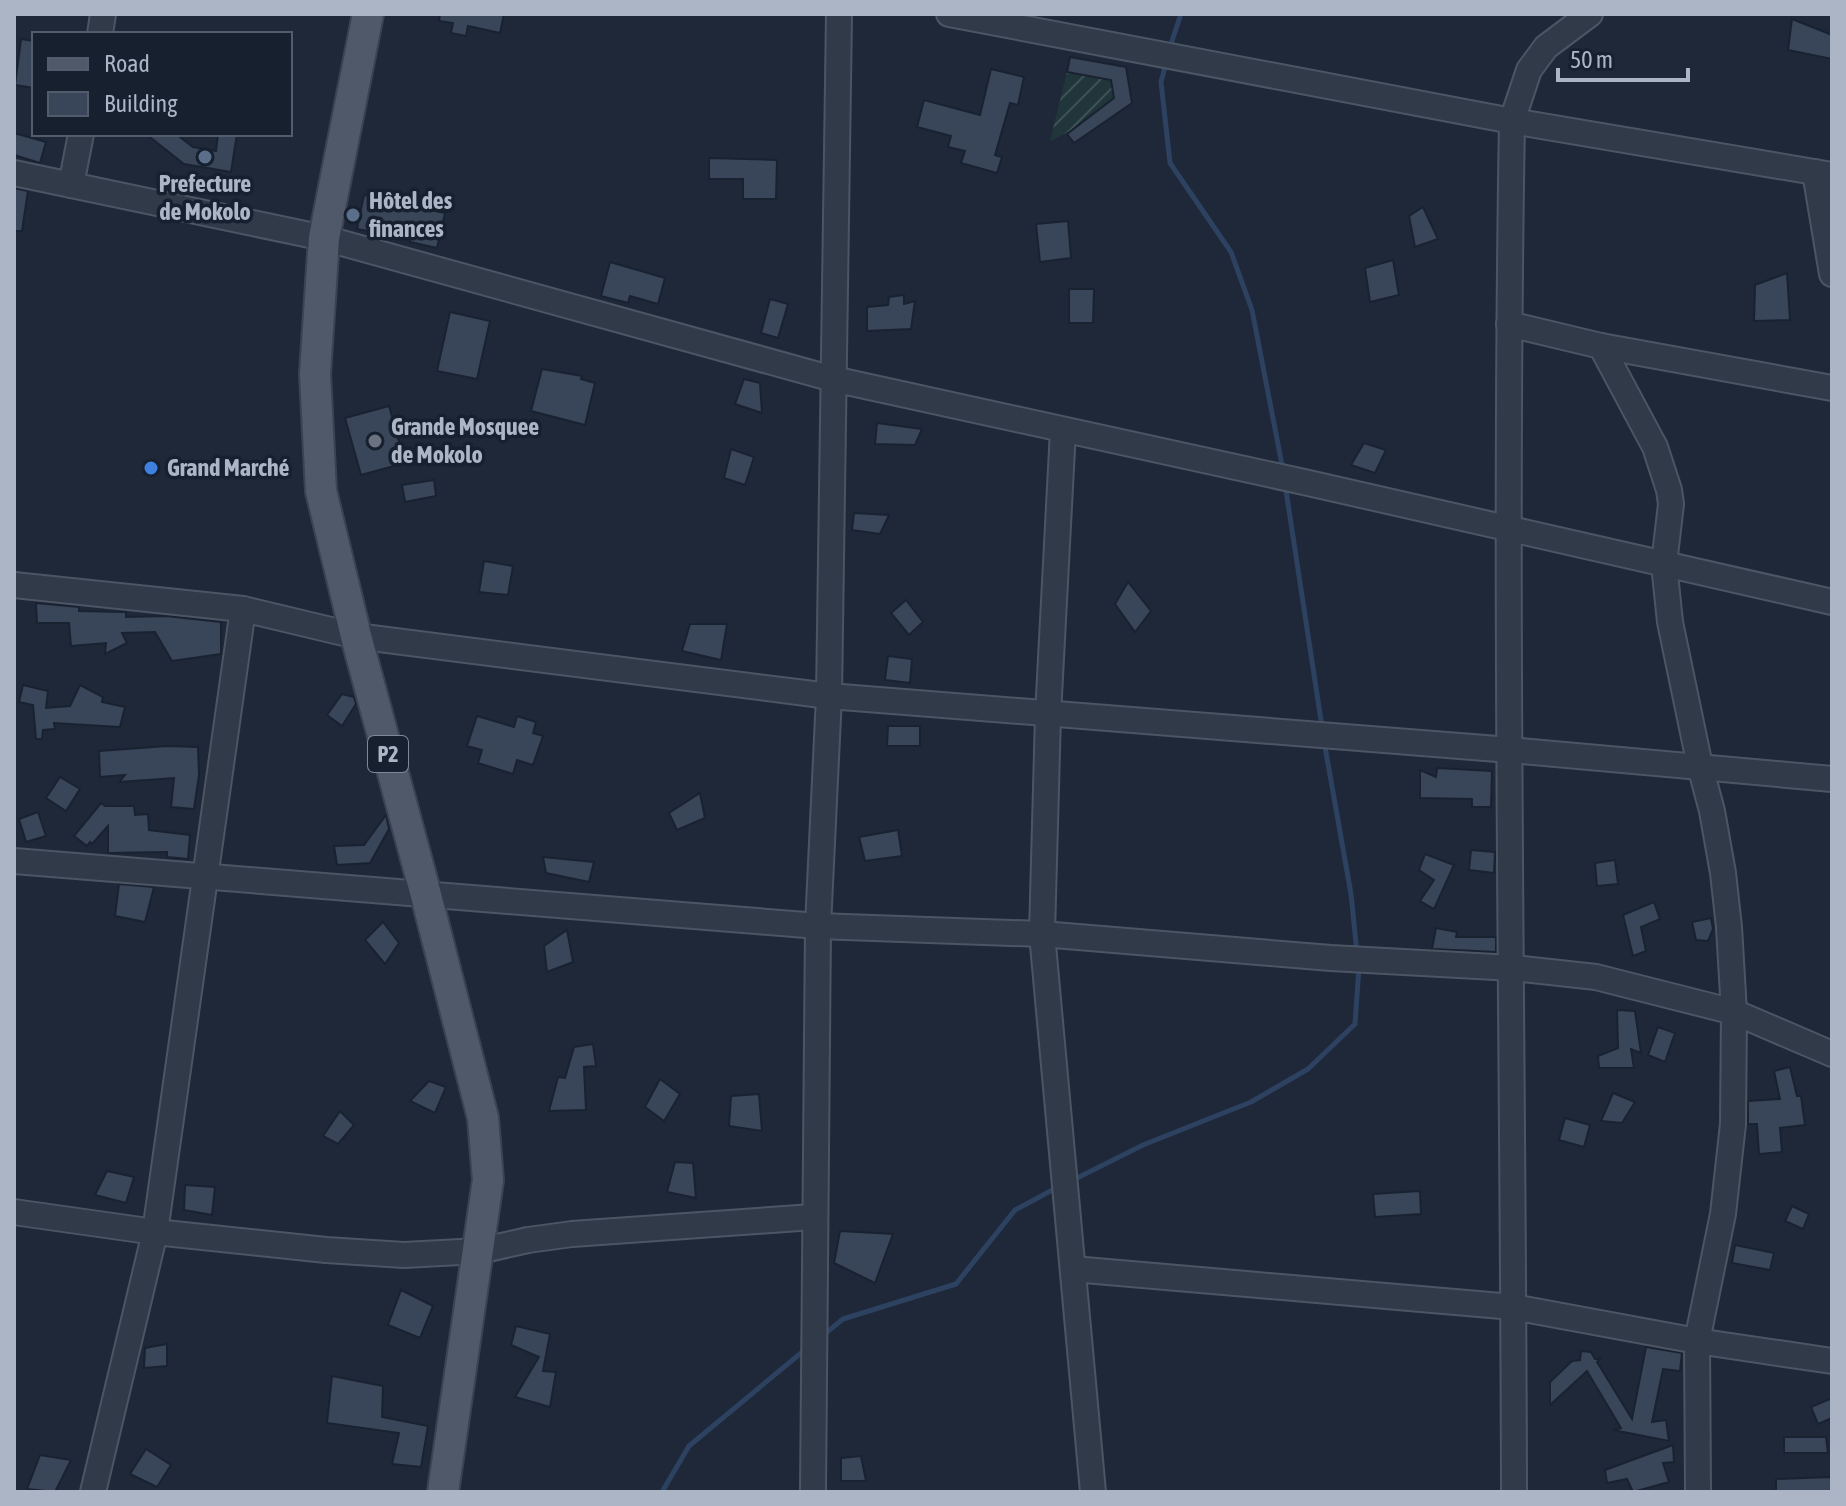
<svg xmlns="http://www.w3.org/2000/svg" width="1846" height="1506" viewBox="0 0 1846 1506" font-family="'Asap Condensed',sans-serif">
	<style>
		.garden { fill: url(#garden-furrows) }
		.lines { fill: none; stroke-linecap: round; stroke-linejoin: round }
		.stream { stroke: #2d4160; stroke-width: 5 }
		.building { fill: #394659; stroke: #192230; stroke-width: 2 }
		.minor-casing { stroke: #4c5564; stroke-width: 28 }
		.major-casing { stroke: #3b4353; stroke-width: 34 }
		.minor { stroke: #313a49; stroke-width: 24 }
		.major { stroke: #4f596a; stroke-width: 30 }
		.service-dot { fill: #5c6f8a; stroke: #17202e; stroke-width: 3 }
		.worship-dot { fill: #6b7280; stroke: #17202e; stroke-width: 3 }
		.shop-dot { fill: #3f7fe0; stroke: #17202e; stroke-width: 3 }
		.labels { text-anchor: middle; stroke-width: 7; stroke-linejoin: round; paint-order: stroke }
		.shield { fill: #17202e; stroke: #7f8898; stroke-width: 2 }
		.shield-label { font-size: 22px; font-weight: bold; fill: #abb5c6 }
		.poi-label { font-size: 24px; font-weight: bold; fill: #abb5c6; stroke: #17202e; text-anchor: start }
	</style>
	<defs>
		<pattern id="garden-furrows" width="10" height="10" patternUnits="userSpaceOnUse" patternTransform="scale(2)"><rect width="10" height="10" fill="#20363a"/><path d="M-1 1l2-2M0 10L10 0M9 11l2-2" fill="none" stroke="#3e5155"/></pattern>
	</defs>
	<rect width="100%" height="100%" fill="#1e2839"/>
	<path class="garden" d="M1067 72 1111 80 1114 98 1073 130 1050 141Z"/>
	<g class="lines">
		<g class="stream">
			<path d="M1169 50 1181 14"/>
			<path d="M1166 63 1161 82 1170 163 1231 252 1252 310 1283 470"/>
			<path d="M1285 484 1322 727"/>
			<path d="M1324 741 1351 894 1357 953"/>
			<path d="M1071 1181 1143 1145 1251 1102 1308 1069 1355 1024 1359 967"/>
			<path d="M821 1337 843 1319 956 1284 1015 1210 1058 1187"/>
			<path d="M662 1492 689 1446 807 1348"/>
		</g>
	</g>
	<g class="building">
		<path d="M440 14H504L500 33 468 26 466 36 451 33 453 23 439 21Z"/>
		<path d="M1792 19 1832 35V59L1788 50Z"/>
		<path d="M21 39 34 41V88L15 85Z"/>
		<path d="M1070 57 1126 67 1132 103 1074 143 1067 134 1114 98 1111 80 1067 72Z"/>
		<path d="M991 69 1024 77 1018 105 1010 103 995 155 1002 157 997 173 961 163 965 151 948 147 951 136 917 127 924 100 980 115Z"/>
		<path d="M14 133 46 142 40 163 14 155Z"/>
		<path d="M146 134H176L193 147 216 151 218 134H237L231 172 184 164Z"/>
		<path d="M709 158 777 160 776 199H743V179H709Z"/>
		<path d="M14 188 28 191 22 231H14Z"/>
		<path d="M364 195 445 213 437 248 410 242V239L357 229Z"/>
		<path d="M1423 207 1438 239 1415 247 1409 216Z"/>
		<path d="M1068 221 1071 258 1040 262 1036 224Z"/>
		<path d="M1393 260 1399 295 1370 302 1365 268Z"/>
		<path d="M610 262 665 278 658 304 630 296 628 303 601 296Z"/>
		<path d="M1787 273 1790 320 1754 321 1755 285Z"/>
		<path d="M1069 289H1094L1093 323H1069Z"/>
		<path d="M904 295V304L915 301 911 329 867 331V307L888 305 889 297Z"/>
		<path d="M770 299 788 304 778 338 761 333Z"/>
		<path d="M450 312 490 321 477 379 437 371Z"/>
		<path d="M542 369 582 376 581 379 595 383 585 425 531 411Z"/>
		<path d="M744 379 760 383 762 413 735 404Z"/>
		<path d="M389 406 405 463 361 475 345 418Z"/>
		<path d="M877 423 922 429 915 445 875 444Z"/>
		<path d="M1364 443 1386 450 1375 473 1351 465Z"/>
		<path d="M731 449 754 457 745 485 724 478Z"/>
		<path d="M434 480 436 496 405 502 402 485Z"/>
		<path d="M854 513 889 515 880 534 852 530Z"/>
		<path d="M484 561 513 566 508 595 479 592Z"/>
		<path d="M1128 582 1151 611 1135 632 1115 604Z"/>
		<path d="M906 600 923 622 909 635 891 613Z"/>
		<path d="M36 603 79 607V611L126 612V617L166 616 221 622V654L172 661 155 632 122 633 127 643 105 654 106 643 71 646 69 623H37Z"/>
		<path d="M690 624H727L721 660 682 651Z"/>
		<path d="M888 656 912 659 910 683 885 680Z"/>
		<path d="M23 685 48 691 46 708 70 706 80 685 103 697 102 702 125 707 120 727 54 723 55 729 43 730 42 739H36L33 705 19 702Z"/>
		<path d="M342 694 354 697 356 704 342 726 327 715Z"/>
		<path d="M477 716 514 727 517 716 536 722 533 733 543 736 533 765 517 760 513 774 478 763 482 750 467 746Z"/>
		<path d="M888 726H920V746H887Z"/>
		<path d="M167 746 198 747 199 775 194 809 171 807 174 778 119 782 125 775 100 777 99 751Z"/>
		<path d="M1437 768 1492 771 1491 807H1472V799L1420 798V770L1436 777Z"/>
		<path d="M60 777 80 789 66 811 46 798Z"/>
		<path d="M700 793 705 818 677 830 669 813Z"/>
		<path d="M101 803 105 806H134L135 815 148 814 149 830 190 835 188 859 167 857V852L108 853V826L92 844 90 842 87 846 74 836Z"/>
		<path d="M38 812 46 836 26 842 19 819Z"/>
		<path d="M386 815 389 829 370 863 337 865 334 846 364 845Z"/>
		<path d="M898 830 902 856 865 861 859 837Z"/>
		<path d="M1471 850 1495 852 1494 873 1469 870Z"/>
		<path d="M1425 854 1454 865 1434 909 1420 901 1434 880 1419 870Z"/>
		<path d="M543 857 594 862 589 882 546 873Z"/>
		<path d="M1615 860 1618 884 1597 886 1595 863Z"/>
		<path d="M119 884 154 887 145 922 115 916Z"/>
		<path d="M1654 902 1660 919 1641 927 1646 951 1633 956 1623 915Z"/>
		<path d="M1711 918 1713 929 1708 941 1696 940 1692 922Z"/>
		<path d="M383 922 399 943 385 964 365 940Z"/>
		<path d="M1436 928 1457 932 1456 937H1496V952L1432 949Z"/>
		<path d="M567 930 573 962 547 972 544 946Z"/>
		<path d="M1617 1010 1635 1011 1641 1053 1631 1049 1634 1068H1599L1598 1056 1618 1048Z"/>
		<path d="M1658 1027 1675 1033 1665 1062 1648 1055Z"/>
		<path d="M593 1044 596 1066 584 1067 586 1110 549 1111 558 1077 565 1078 574 1047Z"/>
		<path d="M1790 1067 1797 1096H1801L1805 1125 1780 1128 1782 1152 1759 1154 1757 1124H1748V1101L1780 1099 1774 1071Z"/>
		<path d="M660 1079 680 1094 664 1121 645 1107Z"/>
		<path d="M429 1081 446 1087 435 1113 410 1101Z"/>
		<path d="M1613 1093 1635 1102 1622 1123 1601 1121Z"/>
		<path d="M759 1094 762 1131 729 1126 731 1096Z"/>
		<path d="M340 1111 354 1125 338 1144 323 1136Z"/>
		<path d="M1565 1118 1590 1125 1584 1147 1559 1140Z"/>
		<path d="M675 1162 693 1163 696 1198 667 1192Z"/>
		<path d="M107 1171 134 1177 126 1203 95 1195Z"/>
		<path d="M185 1185 215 1187 212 1215 184 1210Z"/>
		<path d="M1420 1191 1421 1214 1375 1217 1373 1194Z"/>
		<path d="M1792 1206 1809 1214 1803 1229 1785 1221Z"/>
		<path d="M840 1231 893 1234 875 1283 834 1263Z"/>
		<path d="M1735 1245 1774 1253 1770 1270 1732 1263Z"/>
		<path d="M401 1290 433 1306 420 1338 388 1325Z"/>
		<path d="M516 1326 550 1334 543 1371 556 1372 550 1407 515 1397 539 1357 511 1345Z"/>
		<path d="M167 1344V1366L144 1368 145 1348Z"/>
		<path d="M1646 1347 1682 1353 1680 1371 1663 1369 1652 1422 1666 1420 1669 1441 1613 1430 1621 1428 1587 1371 1550 1405V1382L1572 1361 1580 1360 1581 1351 1591 1352 1595 1359H1600L1597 1362 1632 1419Z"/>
		<path d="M332 1376 383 1386 382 1417 428 1426 421 1467 392 1464 399 1433 327 1423Z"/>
		<path d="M1832 1398V1418L1818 1424 1811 1407Z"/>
		<path d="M1784 1437H1826L1828 1453H1784Z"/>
		<path d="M1673 1445 1674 1462 1663 1463 1669 1482 1633 1492 1627 1479 1607 1483 1605 1470Z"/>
		<path d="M146 1449 171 1465 157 1487 130 1474Z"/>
		<path d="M40 1455 71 1460 55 1492 27 1489Z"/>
		<path d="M861 1456 866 1481H841V1458Z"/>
		<path d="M1832 1477V1492H1776V1479Z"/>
	</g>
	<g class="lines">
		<g class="minor-casing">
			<g id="minor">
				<path d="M949 14 1512 121 1832 175"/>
				<path d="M100 34 103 14"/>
				<path d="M1815 172 1832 274"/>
				<path d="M14 173 324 238 833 379 1304 482 1832 602"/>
				<path d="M71 185 81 134"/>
				<path d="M1509 324 1601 346 1832 388"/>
				<path d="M1601 346 1655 447 1669 490 1671 504 1664 564 1670 622 1700 766 1712 811 1723 873 1729 927 1734 1012 1733 1124 1723 1214 1697 1341 1698 1492"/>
				<path d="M1063 430 1048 715 1042 934 1093 1492"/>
				<path d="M14 585 243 609 356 636 829 696 1510 750 1832 779"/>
				<path d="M14 861 818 926 1042 934 1331 958 1513 968 1596 977 1734 1012 1832 1054"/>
				<path d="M14 1212 155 1232 326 1250 404 1255 479 1251 528 1240 572 1234 813 1217"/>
				<path d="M1073 1269 1513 1307 1697 1341 1832 1361"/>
				<path d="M93 1492 155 1232 243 609"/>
				<path d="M813 1492 818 926 829 696 839 14"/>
				<path d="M1514 1492C1513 1035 1504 578 1512 121L1529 70 1546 47 1590 14"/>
			</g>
		</g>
		<g class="major-casing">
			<path id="major" d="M368 14 324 238 315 374 321 491 356 636 426 895 483 1118 488 1180 443 1492"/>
		</g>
		<use href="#minor" class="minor"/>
		<use href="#major" class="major"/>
	</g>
	<g class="service-dot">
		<circle cx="205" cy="157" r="8"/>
		<circle cx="353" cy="215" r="8"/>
	</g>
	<circle class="worship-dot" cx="375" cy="441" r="8"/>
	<circle class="shop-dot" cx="151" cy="468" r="8"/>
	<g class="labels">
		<rect class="shield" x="368" y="736" width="40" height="36" rx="6"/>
		<g class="shield-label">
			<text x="388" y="762">P2</text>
		</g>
		<g class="poi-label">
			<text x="205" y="192" text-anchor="middle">Prefecture<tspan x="205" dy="28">de Mokolo</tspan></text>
			<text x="369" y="209">Hôtel des<tspan x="369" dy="28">finances</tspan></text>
			<text x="391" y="435">Grande Mosquee<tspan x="391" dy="28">de Mokolo</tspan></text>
			<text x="167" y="476">Grand Marché</text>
		</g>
	</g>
	<rect width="1846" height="1506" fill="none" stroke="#abb5c6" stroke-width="32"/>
	<rect x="32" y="32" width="260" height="104" fill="#17202e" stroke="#525c6b" stroke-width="2"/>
	<rect x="48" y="58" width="40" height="12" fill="#4f596a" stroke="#525c6b" stroke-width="2"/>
	<text x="104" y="72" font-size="24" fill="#abb5c6">Road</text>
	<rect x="48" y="92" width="40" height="24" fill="#394659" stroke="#525c6b" stroke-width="2"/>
	<text x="104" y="112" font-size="24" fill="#abb5c6">Building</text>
	<path d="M1558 68v12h130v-12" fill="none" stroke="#abb5c6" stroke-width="4"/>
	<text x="1570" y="68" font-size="24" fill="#abb5c6" stroke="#17202e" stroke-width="6" paint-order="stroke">50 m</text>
</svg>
